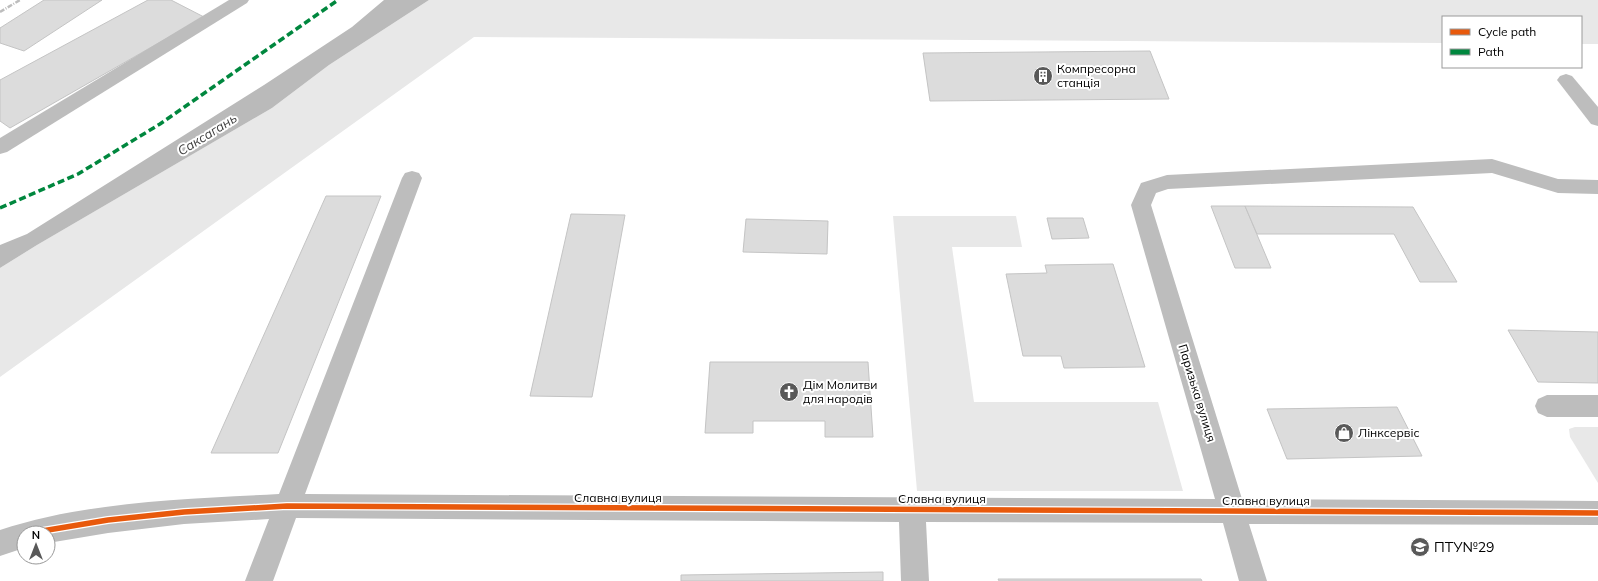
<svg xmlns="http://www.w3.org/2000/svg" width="1598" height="581" viewBox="0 0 1598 581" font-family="Mulish,sans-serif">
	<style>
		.green { fill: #e8e8e8 }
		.water { fill: #bababa }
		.building { fill: #dcdcdc; stroke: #c4c4c4 }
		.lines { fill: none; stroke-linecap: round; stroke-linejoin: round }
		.minor { fill: #bdbdbd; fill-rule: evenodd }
		.rail { stroke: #bdbdbd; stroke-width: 2.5; stroke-dasharray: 5 1.5 1 1.5; stroke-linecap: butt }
		.quiet { stroke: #00873e; stroke-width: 3.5; stroke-dasharray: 7 3.5; stroke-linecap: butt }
		.cycleway-casing { stroke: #fff; stroke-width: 8 }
		.cycleway { stroke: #e8590c; stroke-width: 5.5 }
		.labels { text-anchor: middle; stroke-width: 4; stroke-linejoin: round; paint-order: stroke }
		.poi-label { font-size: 12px; fill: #000; stroke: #fff; text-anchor: start }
		.street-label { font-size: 12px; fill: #000; stroke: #fff }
		.water-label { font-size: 13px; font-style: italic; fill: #3e3e3e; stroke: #fff }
		.near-poi-label { font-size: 14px; fill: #000; stroke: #fff; text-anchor: start }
	</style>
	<rect width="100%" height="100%" fill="#fff"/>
	<g class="green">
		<path d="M429 0H1598V44H1581V17H1443V43L474 37 0 377V268L37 245 272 108 329 65Z"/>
		<path d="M893 216H1016L1022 247H952L974 402H1158L1183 491H917Z"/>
		<path d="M1575 427H1598V483L1570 437 1569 429Z"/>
	</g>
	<path class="water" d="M384 0H429L329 65 272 108 37 245 0 268V245L27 234 264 85 352 27Z"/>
	<g class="building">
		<path d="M44 0H102L24 51 0 43V28Z"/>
		<path d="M148 0H171L204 17 10 128 0 121V80Z"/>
		<path d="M1150 51 1169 99 930 101 923 53Z"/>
		<path d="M326 196H381L278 453H211Z"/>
		<path d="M1211 206H1245L1271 268H1235Z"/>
		<path d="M1245 206 1413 207 1457 282H1420L1394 234H1257Z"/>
		<path d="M571 214 625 215 592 397 530 396Z"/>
		<path d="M1047 218H1083L1089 238 1052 239Z"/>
		<path d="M746 219 828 221 827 254 743 252Z"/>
		<path d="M1113 264 1145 367 1064 368 1061 356H1023L1006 274 1047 273 1045 265Z"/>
		<path d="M1508 330 1598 332V383L1538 382Z"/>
		<path d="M710 362H868L873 437H825V421H753V433H705Z"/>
		<path d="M1397 407 1422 456 1287 459 1267 409Z"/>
		<path d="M883 572V581H681V575Z"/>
		<path d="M998 579H1201L1202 581H999Z"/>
	</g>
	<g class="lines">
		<g class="minor">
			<path d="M229 0H249L247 3 7 152 0 154V138Z"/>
			<path d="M1566 74 1572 76 1598 107V126L1591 124 1557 80 1560 76Z"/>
			<path d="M1492 159 1558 179 1598 180V194L1558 193 1492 173 1168 189 1156 193 1151 205 1242 499 1598 501V525L1249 524 1267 581H1239L1223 523 926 522 929 581H901L899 522 296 518 273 581H245L269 519 184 524 108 533 48 543V533H24V548L0 556V530C88 501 187 499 279 494L402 178 405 173 412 171 419 173 422 178 305 494 1215 499 1131 205 1141 183 1167 175Z"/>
			<path d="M1547 395H1598V417H1547L1538 413 1535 406 1538 399Z"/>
		</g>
		<path class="rail" d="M0 12 20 0"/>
		<path class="quiet" d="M0 208 78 174 160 124 338 0"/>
		<g class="cycleway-casing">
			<path id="cycleway" d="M30 533 108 520 184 512 287 506 1598 513"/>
		</g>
		<use href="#cycleway" class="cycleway"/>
	</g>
	<defs>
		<g id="building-disc" transform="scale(1)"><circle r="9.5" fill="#595959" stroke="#fff"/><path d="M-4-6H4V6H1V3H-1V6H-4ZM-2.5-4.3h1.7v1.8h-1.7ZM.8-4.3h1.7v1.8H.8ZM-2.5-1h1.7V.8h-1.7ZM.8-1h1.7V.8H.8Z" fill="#fff"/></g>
		<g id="church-disc" transform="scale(1)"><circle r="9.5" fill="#595959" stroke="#fff"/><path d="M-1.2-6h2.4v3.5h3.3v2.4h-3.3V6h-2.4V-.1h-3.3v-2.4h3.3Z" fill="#fff"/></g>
		<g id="shop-disc" transform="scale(1)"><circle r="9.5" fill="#595959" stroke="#fff"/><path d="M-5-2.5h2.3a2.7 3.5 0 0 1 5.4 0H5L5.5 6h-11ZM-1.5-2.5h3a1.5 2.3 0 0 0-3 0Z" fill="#fff"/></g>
		<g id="university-disc" transform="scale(1)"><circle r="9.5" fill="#595959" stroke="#fff"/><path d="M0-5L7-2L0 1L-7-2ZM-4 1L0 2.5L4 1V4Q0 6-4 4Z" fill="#fff"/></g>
	</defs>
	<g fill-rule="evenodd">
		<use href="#building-disc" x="1043" y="76"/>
		<use href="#church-disc" x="789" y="392"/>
		<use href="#shop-disc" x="1344" y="433"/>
		<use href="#university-disc" x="1420" y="547"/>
	</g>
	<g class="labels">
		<g class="poi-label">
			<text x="1057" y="73">Компресорна<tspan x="1057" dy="14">станція</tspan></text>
			<text x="803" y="389">Дім Молитви<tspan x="803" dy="14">для народів</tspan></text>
			<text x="1358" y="437">Лінксервіс</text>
		</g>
		<g class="street-label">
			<text transform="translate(1197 393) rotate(73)" y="4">Паризька вулиця</text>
			<text x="618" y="502">Славна вулиця</text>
			<text x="942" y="503">Славна вулиця</text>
			<text x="1266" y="505">Славна вулиця</text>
		</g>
		<g class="water-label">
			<text transform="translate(207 134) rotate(-32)" y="5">Саксагань</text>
		</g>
		<g class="near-poi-label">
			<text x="1434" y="552">ПТУ№29</text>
		</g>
	</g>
	<rect x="1442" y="16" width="140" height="52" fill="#ffffff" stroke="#999999"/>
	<rect x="1450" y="29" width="20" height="6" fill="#e8590c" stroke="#999999"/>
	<text x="1478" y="36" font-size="12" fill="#000000">Cycle path</text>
	<rect x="1450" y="49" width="20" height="6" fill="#00873e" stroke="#999999"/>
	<text x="1478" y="56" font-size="12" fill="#000000">Path</text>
	<g transform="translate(36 545)"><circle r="19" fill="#ffffff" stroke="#999999"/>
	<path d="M0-3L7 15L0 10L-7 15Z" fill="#595959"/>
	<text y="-6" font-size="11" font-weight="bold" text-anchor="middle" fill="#000000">N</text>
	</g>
</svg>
